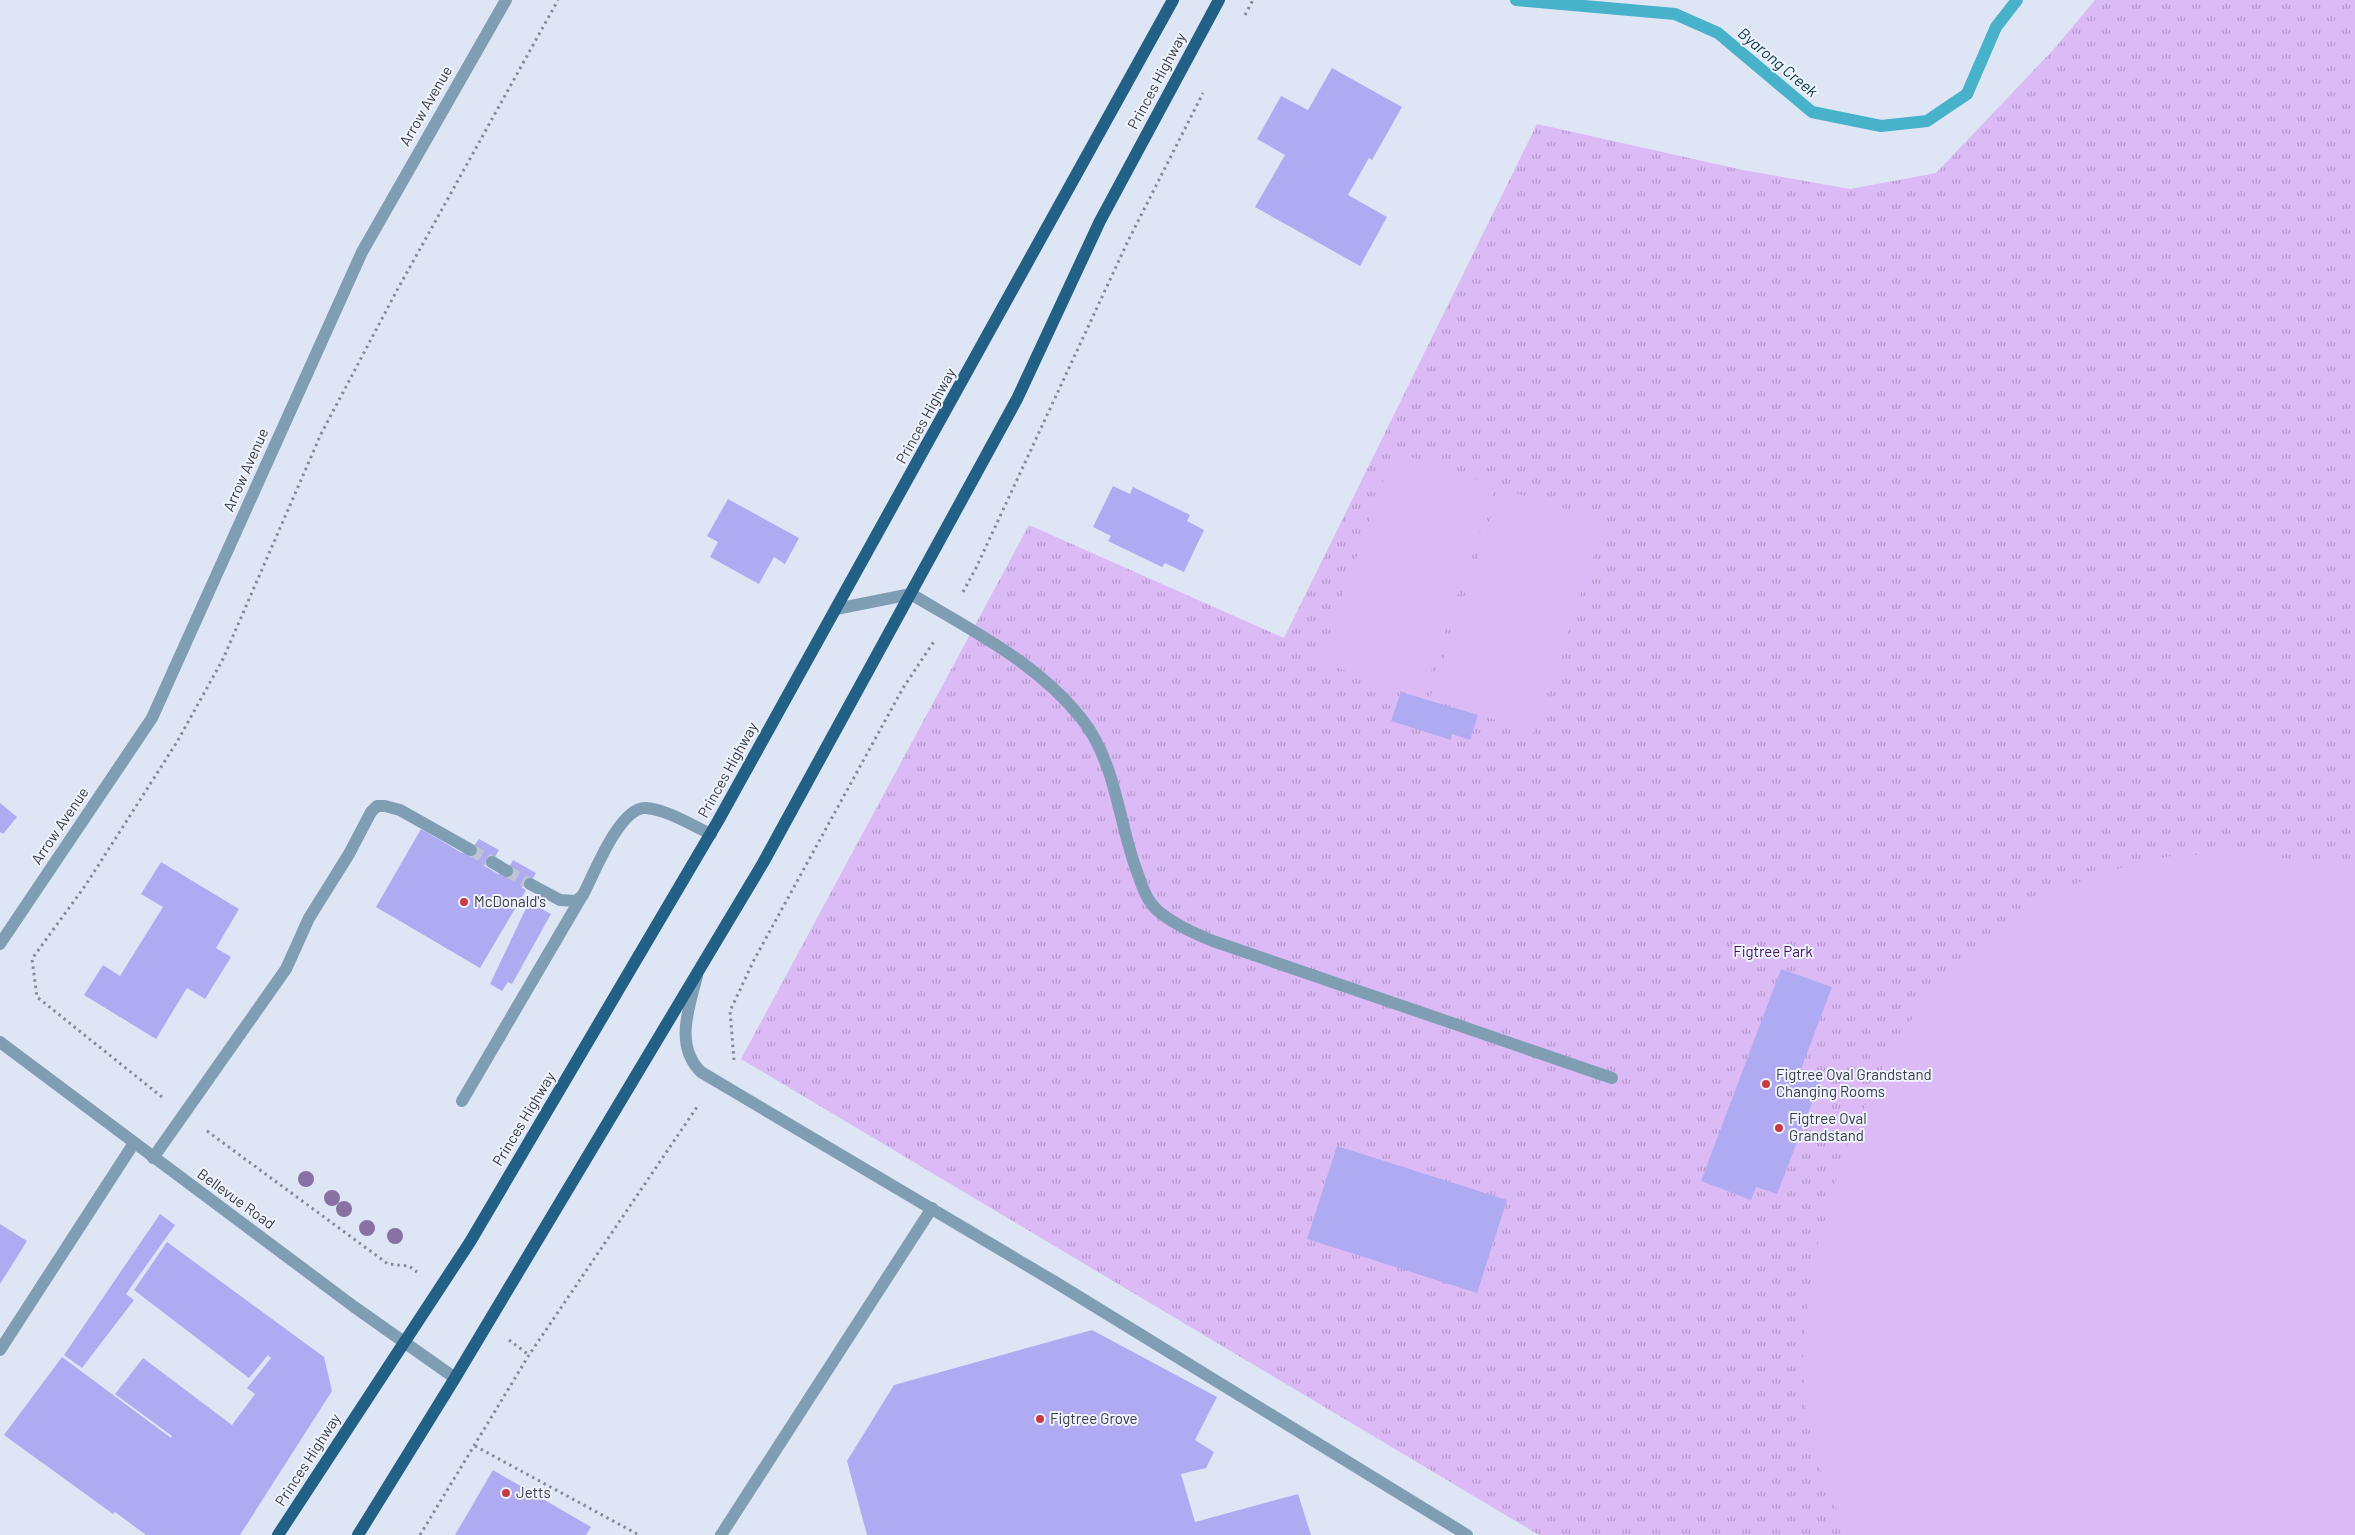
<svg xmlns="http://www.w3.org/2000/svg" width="2355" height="1535" viewBox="0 0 2355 1535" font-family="Barlow,sans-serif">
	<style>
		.grass { fill: url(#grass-tufts) }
		.pitch { fill: #dcbaf6 }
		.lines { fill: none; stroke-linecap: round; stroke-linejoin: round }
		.stream { stroke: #47b2ca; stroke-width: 12 }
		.building { fill: #afabf3 }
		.minor-tunnel { stroke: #bdc4d2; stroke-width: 12; stroke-dasharray: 12 6; stroke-linecap: butt }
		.path { stroke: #868c96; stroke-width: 3; stroke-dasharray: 2.5 4; stroke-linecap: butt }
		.minor { stroke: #809eb3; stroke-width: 12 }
		.major { stroke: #226086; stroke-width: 12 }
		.tree { fill: #8971a4 }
		.poi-dot { fill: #ca3a43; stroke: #eef3fd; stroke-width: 2 }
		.labels { text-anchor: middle; stroke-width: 4; stroke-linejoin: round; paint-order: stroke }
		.street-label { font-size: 15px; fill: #393c42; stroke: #eef3fd }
		.poi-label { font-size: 15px; fill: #393c42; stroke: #eef3fd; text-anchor: start }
		.park-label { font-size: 15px; fill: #441160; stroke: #eef3fd }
		.water-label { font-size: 16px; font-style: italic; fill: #01353f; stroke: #eef3fd }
	</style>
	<defs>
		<pattern id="grass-tufts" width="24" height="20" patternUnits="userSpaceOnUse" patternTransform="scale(1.25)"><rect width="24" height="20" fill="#dcbaf6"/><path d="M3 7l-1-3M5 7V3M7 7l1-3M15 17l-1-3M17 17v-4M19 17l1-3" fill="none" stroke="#b398c9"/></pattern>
	</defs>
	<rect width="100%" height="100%" fill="#dee6f6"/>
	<path class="grass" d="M2095 0H2355V1535H1539L741 1059 1029 525 1284 638 1537 124 1743 170 1850 189 1936 173 2054 49Z"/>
	<g class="pitch">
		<path d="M1393 451 1496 486 1422 697 1320 662Z"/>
		<path d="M1501 488 1605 522 1534 733 1430 698Z"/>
		<path d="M2250 853 2355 869V1535H1847L1814 1453 1804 1396 1803 1356 1805 1321 1815 1254 1844 1153 1890 1051 1922 1004 1955 966 2032 903 2098 874 2171 856Z"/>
	</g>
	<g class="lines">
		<path class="stream" d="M1516 0 1675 14 1718 33 1812 112 1881 126 1927 121 1967 94 1996 27 2017 0"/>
	</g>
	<g class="building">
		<path d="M1332 68 1402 107 1372 160 1369 158 1348 195 1387 217 1360 266 1255 207 1285 155 1257 139 1281 96 1308 110Z"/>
		<path d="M1113 486 1130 494 1133 487 1190 515 1187 521 1204 530 1184 572 1165 563 1162 567 1108 541 1111 536 1093 527Z"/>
		<path d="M728 499 799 538 785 564 774 557 759 584 710 557 718 542 707 536Z"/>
		<path d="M1401 692 1478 715 1470 740 1452 734 1451 740 1391 721Z"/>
		<path d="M0 803 17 817 3 834 0 832Z"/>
		<path d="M421 829 462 853 471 850 479 839 499 850 492 862 483 865 498 874 507 871 513 860 536 873 530 884 521 887 526 890 480 968 376 907Z"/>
		<path d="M161 862 239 909 216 948 231 957 205 999 187 988 156 1039 84 995 103 965 120 976 163 907 141 894Z"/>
		<path d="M529 902 551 914 512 984 508 982 502 991 490 984Z"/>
		<path d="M1781 969 1832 987 1801 1069 1822 1077 1777 1194 1756 1187 1751 1200 1701 1181Z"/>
		<path d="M1337 1146 1507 1200 1477 1293 1307 1239Z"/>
		<path d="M160 1214 175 1225 126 1294 134 1300 82 1368 64 1355Z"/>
		<path d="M0 1224 27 1241 0 1284Z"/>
		<path d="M167 1242 324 1357 332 1391 240 1535H146L115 1512 113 1514 4 1435 62 1357 171 1438 172 1436 115 1394 143 1358 232 1425 255 1394 247 1388 271 1358 268 1355 249 1378 134 1290Z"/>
		<path d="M1092 1330 1217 1397 1195 1440 1214 1452 1206 1468 1181 1474 1195 1522 1298 1494 1311 1535H867L847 1461 894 1385Z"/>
		<path d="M493 1470 591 1527 586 1535H455Z"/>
	</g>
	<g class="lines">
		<g class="minor-tunnel">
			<path d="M471 850 492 862"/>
			<path d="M507 871 530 884"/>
		</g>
		<g class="path">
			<path d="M1245 15 1253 0"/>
			<path d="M963 592 976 568 1128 241 1203 93"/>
			<path d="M734 1060 730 1011 754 960 903 688 935 640"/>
			<path d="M162 1097 37 997 32 959 87 883 177 742 223 659 321 434 395 294 558 0"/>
			<path d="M207 1131 388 1264 409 1266 417 1272"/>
			<path d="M509 1340 529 1355"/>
			<path d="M475 1446 639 1535"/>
			<path d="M420 1535 529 1355 699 1104"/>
		</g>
		<g class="minor">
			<path d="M836 609 911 594C971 630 1036 662 1081 718 1115 760 1118 818 1135 866 1141 882 1145 899 1157 910 1173 924 1193 933 1213 941L1612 1078"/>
			<path d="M492 862 507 871"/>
			<path d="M530 884 560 900 576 901 583 895C594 874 620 806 646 808 668 810 691 825 711 834"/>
			<path d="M0 944 152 718 362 252 506 0"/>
			<path d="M697 976C689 1008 674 1045 701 1072L1055 1282 1467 1535"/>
			<path d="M0 1042 353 1306 455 1378"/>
			<path d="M462 1101 582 896"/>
			<path d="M153 1158 286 969 309 918 349 854 371 812 377 806H385L400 810 471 850"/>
			<path d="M0 1350 134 1143"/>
			<path d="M721 1535 932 1208"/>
		</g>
		<g class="major">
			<path d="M278 1535 470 1242 718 821 1173 0"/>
			<path d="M358 1535 455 1378 763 863 1017 399 1100 221 1219 0"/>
		</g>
	</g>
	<g class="tree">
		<circle cx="306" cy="1179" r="8"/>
		<circle cx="332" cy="1198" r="8"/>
		<circle cx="344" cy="1209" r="8"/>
		<circle cx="367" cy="1228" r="8"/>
		<circle cx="395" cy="1236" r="8"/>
	</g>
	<g class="poi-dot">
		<circle cx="464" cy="902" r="5"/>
		<circle cx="1766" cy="1084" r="5"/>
		<circle cx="1779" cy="1128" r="5"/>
		<circle cx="1040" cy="1419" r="5"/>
		<circle cx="506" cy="1493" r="5"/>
	</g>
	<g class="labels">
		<g class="street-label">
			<text transform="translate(1157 81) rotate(-62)" y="5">Princes Highway</text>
			<text transform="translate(426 106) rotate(-60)" y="5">Arrow Avenue</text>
			<text transform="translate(926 416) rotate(-61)" y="5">Princes Highway</text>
			<text transform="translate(246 470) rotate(-66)" y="5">Arrow Avenue</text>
			<text transform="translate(728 770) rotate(-61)" y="5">Princes Highway</text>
			<text transform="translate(60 826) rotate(-56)" y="5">Arrow Avenue</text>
			<text transform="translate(524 1119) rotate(-59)" y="5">Princes Highway</text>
			<text transform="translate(236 1199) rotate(36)" y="5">Bellevue Road</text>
			<text transform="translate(308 1460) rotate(-57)" y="5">Princes Highway</text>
		</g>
		<g class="poi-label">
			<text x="474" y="907">McDonald's</text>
			<text x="1776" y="1080">Figtree Oval Grandstand<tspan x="1776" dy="17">Changing Rooms</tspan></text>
			<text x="1789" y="1124">Figtree Oval<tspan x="1789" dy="17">Grandstand</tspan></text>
			<text x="1050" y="1424">Figtree Grove</text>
			<text x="516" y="1498">Jetts</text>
		</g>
		<g class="park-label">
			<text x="1773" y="957">Figtree Park</text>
		</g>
		<g class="water-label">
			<text transform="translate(1778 62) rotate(40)" y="6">Byarong Creek</text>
		</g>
	</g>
</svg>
